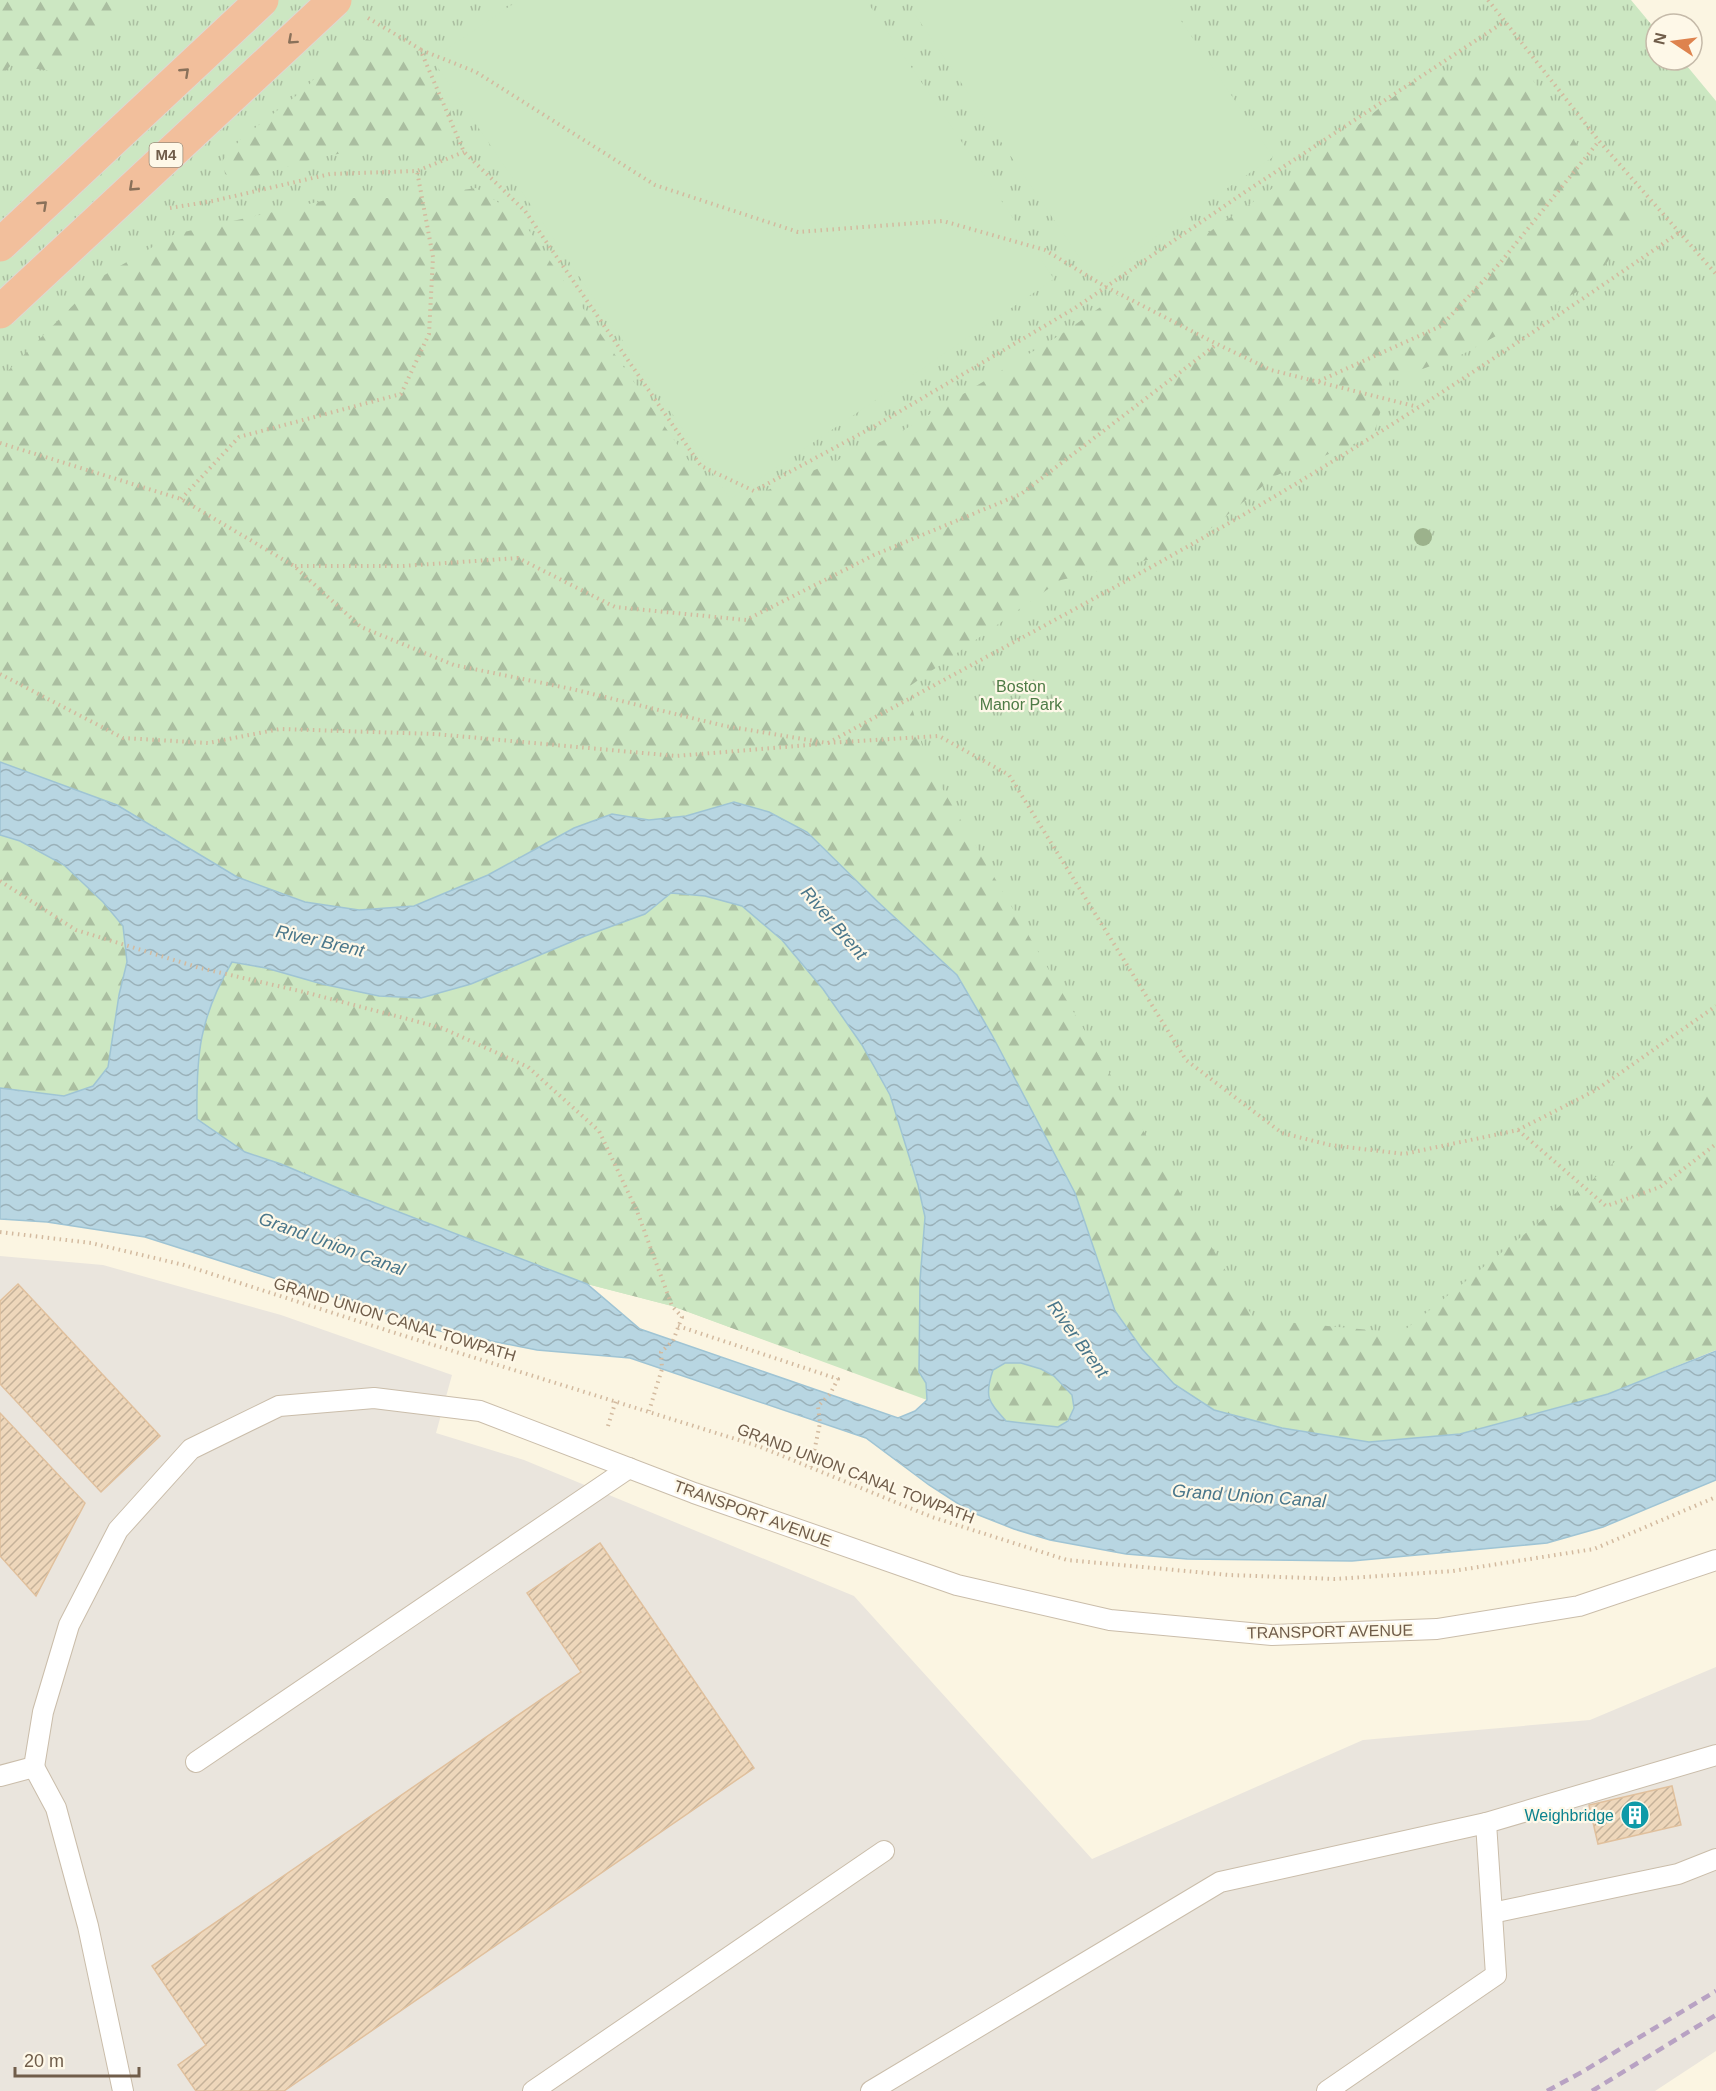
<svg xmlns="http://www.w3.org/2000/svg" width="1716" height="2091" viewBox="0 0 1716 2091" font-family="Arial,sans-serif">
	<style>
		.industrial { fill: #eae5dd }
		.grass { fill: url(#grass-tufts) }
		.forest { fill: url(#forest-firs) }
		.pitch { fill: #cce7c2 }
		.water { fill: url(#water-waves); stroke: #9fc4d4; stroke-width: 1.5; fill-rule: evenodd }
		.building { fill: url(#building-hatch); stroke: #e0c09d; stroke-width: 1.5 }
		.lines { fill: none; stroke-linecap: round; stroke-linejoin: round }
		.lane-casing { stroke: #cabdaa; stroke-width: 22 }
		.path { stroke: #d3ba9f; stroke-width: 4; stroke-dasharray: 1.5 4.5; stroke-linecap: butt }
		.lane { stroke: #fff; stroke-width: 20 }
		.rail { stroke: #b8a2c3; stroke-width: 4.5; stroke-dasharray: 9 6; stroke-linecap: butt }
		.highway-bridge-casing { stroke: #ddd8d4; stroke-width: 35; stroke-linecap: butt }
		.highway-bridge { stroke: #f2bf9c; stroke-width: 33 }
		.tree { fill: #9cb28c }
		.oneway { stroke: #8a715a }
		.labels { text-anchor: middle; stroke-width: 4.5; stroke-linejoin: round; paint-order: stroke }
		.shield { fill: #fef8e8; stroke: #9b8c79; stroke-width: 1.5 }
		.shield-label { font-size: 15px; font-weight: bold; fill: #705d4a }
		.park-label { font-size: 16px; fill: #4e7b46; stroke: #fef8e8 }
		.street-label { font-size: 16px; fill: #705d4a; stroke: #fef8e8 }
		.culture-label { font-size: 16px; fill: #0d838f; stroke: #fef8e8; text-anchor: end }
		.water-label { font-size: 18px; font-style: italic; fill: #49768a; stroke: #fef8e8 }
	</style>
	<defs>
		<pattern id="grass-tufts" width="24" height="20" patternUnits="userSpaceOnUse" patternTransform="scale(1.5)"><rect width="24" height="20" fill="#cce7c2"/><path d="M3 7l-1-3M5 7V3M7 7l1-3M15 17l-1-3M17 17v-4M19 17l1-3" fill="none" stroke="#aabea0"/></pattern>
		<pattern id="forest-firs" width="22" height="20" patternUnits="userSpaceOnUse" patternTransform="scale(1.5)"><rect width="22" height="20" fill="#cce7c2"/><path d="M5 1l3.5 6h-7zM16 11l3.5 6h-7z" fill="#aabea0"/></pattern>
		<pattern id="water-waves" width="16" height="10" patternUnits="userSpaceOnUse" patternTransform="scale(1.5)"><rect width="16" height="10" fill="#b8d6e2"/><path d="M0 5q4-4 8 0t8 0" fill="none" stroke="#9ab1b9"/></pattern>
		<pattern id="building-hatch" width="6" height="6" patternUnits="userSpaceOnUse" patternTransform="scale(1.5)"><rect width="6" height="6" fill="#eed7bb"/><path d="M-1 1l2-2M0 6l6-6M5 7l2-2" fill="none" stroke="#c5b29a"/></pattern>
	</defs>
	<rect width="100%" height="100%" fill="#fbf5e2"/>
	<path class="industrial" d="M0 1256 103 1265 281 1315 452 1375 436 1433 524 1460 854 1596 1092 1859 1363 1740 1590 1720 1716 1667V2051L1655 2091H0Z"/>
	<path class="grass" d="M0 0H1631L1656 30V60H1682L1716 101V1350L1005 1427 672 1306 587 1284 64 1096 0 1088Z"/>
	<g class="forest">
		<path d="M0 0H131L108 28 51 71 11 65 0 78Z"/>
		<path d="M366 39 394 47 422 68 448 93 453 128 437 146 369 148 317 158 241 181 225 174 223 160 241 139 306 88 340 50Z"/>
		<path d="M1426 71 1528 73 1584 155 1637 214 1595 282 1463 354 1390 381 1373 436 1275 476 1182 552 1061 580 907 688 926 761 1254 1319 1401 1333 1716 1081V1350L1608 1394 1460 1434 1369 1442 1282 1428 1214 1410 1174 1384 1142 1349 1115 1311 1075 1193 992 1035 957 975 878 902 807 832 769 812 734 802 686 816 649 820 612 814 488 875 413 906 359 910 305 902 237 877 117 805 0 762V379L101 277 175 234 335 198H410L476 188 519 216 699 476 747 499 894 436 1060 335 1318 157Z"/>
		<path d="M0 835 20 841 64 865 103 902 123 926 127 962 119 995 108 1067 93 1086 64 1096 0 1088Z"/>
		<path d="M671 893 705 896 742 906 782 940 823 989 862 1045 890 1095 918 1185 925 1217 920 1281 919 1372 926 1383 927 1400 672 1306 587 1284 357 1196 281 1164 245 1152 197 1120C196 1090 196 1060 202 1030 206 1006 220 983 232 962L266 968 322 984 378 996 421 998 645 914Z"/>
		<path d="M1006 1363H1021L1041 1369 1054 1376 1072 1395 1074 1408 1067 1421 1058 1427 1006 1421C988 1401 984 1397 993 1370Z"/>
	</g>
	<g class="pitch">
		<path d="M519 0H866L1054 279 730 499 432 59Z"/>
		<path d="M928 0H1167L1273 157 1094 279 912 10Z"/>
	</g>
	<path class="water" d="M0 762 117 805 237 877 305 902 359 910 414 906 488 875 574 828 612 814 649 820 686 816 734 802 769 812 807 832 878 902 957 975 992 1035 1075 1193 1115 1311 1142 1349 1174 1384 1214 1410 1282 1428 1369 1442 1460 1434 1608 1394 1716 1351V1480L1603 1527 1547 1543 1352 1561 1187 1559 1126 1554 1050 1540 1014 1529 971 1512 929 1485 866 1438 630 1358 537 1350 440 1331 145 1237 47 1222 0 1219V1088L64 1096 93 1086 108 1067 119 995 127 962 123 926 103 902 64 865 20 841 0 835ZM671 893 705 896 742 906 782 940 823 989 862 1045 890 1095 918 1185 925 1217 920 1281 919 1372 926 1383 927 1400 915 1411 898 1418 640 1329 587 1284 357 1196 281 1164 245 1152 197 1119C196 1056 199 1018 232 962L266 968 322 984 379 996 421 998 471 984 585 936 645 914ZM1005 1363H1021L1041 1369 1054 1376 1072 1395 1074 1408 1068 1421 1058 1427 1006 1421C988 1401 984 1397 993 1370Z"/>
	<g class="building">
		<path d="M18 1284 160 1436 101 1492 0 1384V1301Z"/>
		<path d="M0 1413 85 1503 36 1596 0 1556Z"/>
		<path d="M600 1543 754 1768 284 2091H196L178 2065 206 2045 152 1966 581 1672 527 1593Z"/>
		<path d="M1672 1786 1681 1825 1598 1844 1589 1805Z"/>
	</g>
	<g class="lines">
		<g class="lane-casing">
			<g id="lane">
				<path d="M196 1762 629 1468"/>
				<path d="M34 1767 56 1808 88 1926 123 2091"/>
				<path d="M0 1776 34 1767 43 1712 69 1625 118 1530 191 1449 279 1406 374 1398 480 1411 694 1493 957 1585 1110 1620 1272 1635 1437 1629 1579 1606 1716 1560"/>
				<path d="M1492 1913 1678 1874 1716 1859"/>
				<path d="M533 2091 884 1851"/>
				<path d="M871 2091 1220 1882 1486 1823"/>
				<path d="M1327 2091 1496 1975 1486 1823 1716 1755"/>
			</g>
		</g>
		<g class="path">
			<path d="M1488 0 1599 141 1716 274"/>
			<path d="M368 18 420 49 464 152 525 211 701 466 754 491 875 426 1075 308 1245 192 1504 22"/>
			<path d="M421 50 476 72 655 185 798 232 943 221 1045 250 1106 287 1217 344"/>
			<path d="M170 208 213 201 330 174 417 171 464 152"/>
			<path d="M1319 381 1441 326 1500 263 1599 141"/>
			<path d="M0 443 181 499 294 566 361 627 454 665 572 689 725 726 827 743 939 736 1009 775 1186 1060 1282 1133 1330 1145 1404 1154 1518 1130 1596 1090 1716 1006"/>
			<path d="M181 499 239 437 401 394 429 334 433 257 417 171"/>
			<path d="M295 566H403L518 558 615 607 746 620 874 555 1021 494 1217 344 1271 370 1418 407"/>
			<path d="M0 674 123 738 208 743 280 729 435 734 676 756 821 744"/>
			<path d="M828 743C968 666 1110 592 1248 512 1396 426 1539 329 1680 232"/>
			<path d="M0 881 76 930 200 968 304 992 442 1028 528 1067 599 1131 637 1211 672 1306 682 1317 673 1341 661 1352 662 1369 649 1411"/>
			<path d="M1518 1130 1606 1206 1660 1187 1716 1144"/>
			<path d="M0 1232 91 1243 184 1265 392 1332 758 1446 932 1517 1067 1560 1229 1575 1335 1579 1453 1571 1594 1549 1716 1497"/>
			<path d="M678 1326 838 1379 830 1394 818 1406 820 1423 811 1467"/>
			<path d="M608 1426 616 1400"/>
		</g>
		<use href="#lane" class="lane"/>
		<g class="rail">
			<path d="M1547 2091 1582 2072 1716 1991"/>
			<path d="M1592 2091 1716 2015"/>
		</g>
		<g class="highway-bridge-casing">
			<g id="highway-bridge">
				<path d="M0 245 262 0"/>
				<path d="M0 312 335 0"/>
			</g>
		</g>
		<use href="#highway-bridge" class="highway-bridge"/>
	</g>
	<circle class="tree" cx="1423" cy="537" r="9"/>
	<defs><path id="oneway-chevron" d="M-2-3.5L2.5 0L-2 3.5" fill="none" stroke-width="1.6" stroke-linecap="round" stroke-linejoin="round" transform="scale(1.5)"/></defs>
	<g class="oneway">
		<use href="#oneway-chevron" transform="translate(292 40) rotate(138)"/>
		<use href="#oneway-chevron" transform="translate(185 72) rotate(-43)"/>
		<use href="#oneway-chevron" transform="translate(133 187) rotate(137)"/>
		<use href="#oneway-chevron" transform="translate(43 205) rotate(-43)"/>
	</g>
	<defs>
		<g id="building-disc" transform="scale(1.5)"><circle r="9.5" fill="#0f9aa8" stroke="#fef8e8"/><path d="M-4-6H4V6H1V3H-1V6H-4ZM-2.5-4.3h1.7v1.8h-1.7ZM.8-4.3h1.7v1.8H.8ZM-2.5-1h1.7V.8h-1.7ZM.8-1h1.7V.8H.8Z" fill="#fff"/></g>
	</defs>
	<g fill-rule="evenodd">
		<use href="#building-disc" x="1635" y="1815"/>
	</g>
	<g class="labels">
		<rect class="shield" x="149.5" y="143" width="33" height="24" rx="4.5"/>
		<g class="shield-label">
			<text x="166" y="160">M4</text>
		</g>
		<g class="park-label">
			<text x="1021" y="692">Boston<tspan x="1021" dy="18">Manor Park</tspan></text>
		</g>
		<g class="street-label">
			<text transform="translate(395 1319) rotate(17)" y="6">GRAND UNION CANAL TOWPATH</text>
			<text transform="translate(856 1473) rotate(21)" y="6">GRAND UNION CANAL TOWPATH</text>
			<text transform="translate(753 1513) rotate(20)" y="6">TRANSPORT AVENUE</text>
			<text transform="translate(1330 1631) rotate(-1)" y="6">TRANSPORT AVENUE</text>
		</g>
		<g class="culture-label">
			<text x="1614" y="1821">Weighbridge</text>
		</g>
		<g class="water-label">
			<text transform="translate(834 923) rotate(49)" y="6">River Brent</text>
			<text transform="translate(320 941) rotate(13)" y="6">River Brent</text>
			<text transform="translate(332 1244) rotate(20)" y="6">Grand Union Canal</text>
			<text transform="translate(1078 1339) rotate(54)" y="6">River Brent</text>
			<text transform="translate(1249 1496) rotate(4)" y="6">Grand Union Canal</text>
		</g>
	</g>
	<g transform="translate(1674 42) rotate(283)"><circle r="28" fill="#fef8e8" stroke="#c5baa9" stroke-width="1.5"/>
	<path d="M0-4.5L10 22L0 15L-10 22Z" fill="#de834e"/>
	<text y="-9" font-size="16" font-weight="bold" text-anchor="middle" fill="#705d4a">N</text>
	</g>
	<path d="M15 2067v9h124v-9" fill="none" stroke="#705d4a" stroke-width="3"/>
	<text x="24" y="2067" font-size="18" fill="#705d4a" stroke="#fef8e8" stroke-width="4.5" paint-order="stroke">20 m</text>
</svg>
